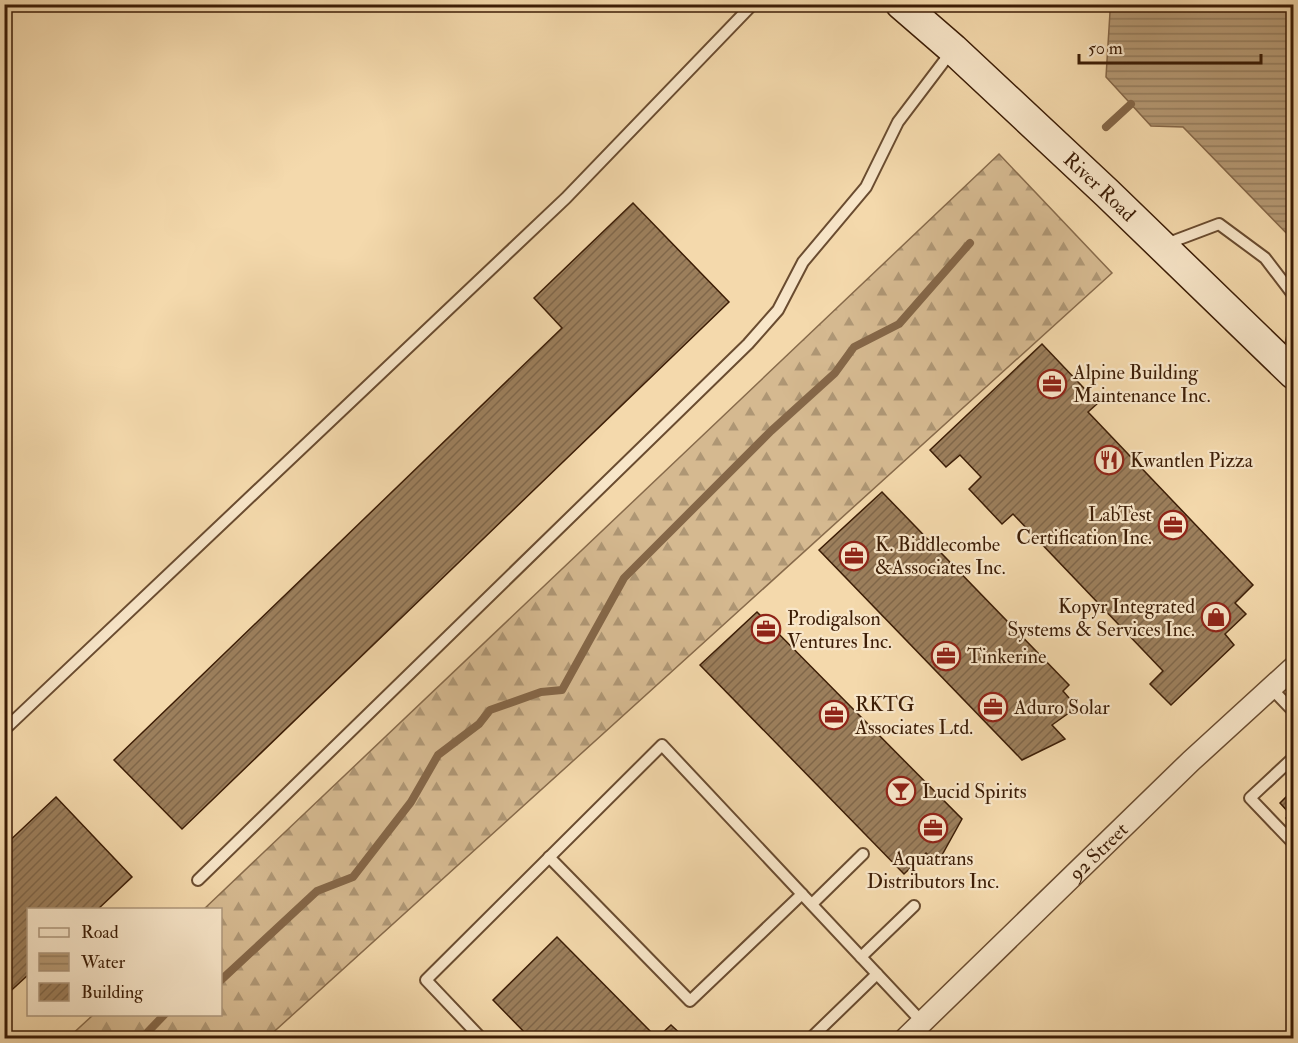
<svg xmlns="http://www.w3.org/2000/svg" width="1298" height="1043" viewBox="0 0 1298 1043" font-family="'IM FELL Double Pica',serif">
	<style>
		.forest { fill: url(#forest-firs); stroke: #886b4b; stroke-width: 1.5 }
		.water { fill: url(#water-rules); stroke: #856748; stroke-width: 1.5 }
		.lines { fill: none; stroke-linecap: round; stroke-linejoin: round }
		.stream { stroke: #856748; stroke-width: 8 }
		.building { fill: url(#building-hatch); stroke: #3c1d06; stroke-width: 1.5 }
		.lane-casing { stroke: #6a4c30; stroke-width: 14 }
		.street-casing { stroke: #6a4c30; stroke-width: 24 }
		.secondary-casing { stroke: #3c1d06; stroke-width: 33 }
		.lane { stroke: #f8e6c9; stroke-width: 10 }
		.street { stroke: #f8e6c9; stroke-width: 21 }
		.secondary { stroke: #f8e6c9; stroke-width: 30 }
		.labels { text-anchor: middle; stroke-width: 4.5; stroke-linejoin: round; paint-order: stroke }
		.street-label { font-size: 20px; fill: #3c1d06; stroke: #f8e6c9 }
		.poi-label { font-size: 20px; fill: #3c1d06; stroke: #f8e6c9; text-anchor: start }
	</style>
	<defs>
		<pattern id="forest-firs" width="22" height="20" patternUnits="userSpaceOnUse" patternTransform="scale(1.5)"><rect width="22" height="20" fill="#d5b990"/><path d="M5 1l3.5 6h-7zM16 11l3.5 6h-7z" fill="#ae9674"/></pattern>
		<pattern id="water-rules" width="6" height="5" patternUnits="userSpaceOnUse" patternTransform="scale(1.5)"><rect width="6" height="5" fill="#b59974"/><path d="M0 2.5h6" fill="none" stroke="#947c5d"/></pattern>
		<pattern id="building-hatch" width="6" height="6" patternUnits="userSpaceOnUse" patternTransform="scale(1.5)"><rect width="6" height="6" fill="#9c7f5c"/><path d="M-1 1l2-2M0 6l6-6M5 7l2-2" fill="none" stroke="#80674a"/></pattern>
	</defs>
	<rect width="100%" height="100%" fill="#f4d9ac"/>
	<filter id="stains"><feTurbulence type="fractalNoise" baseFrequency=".00333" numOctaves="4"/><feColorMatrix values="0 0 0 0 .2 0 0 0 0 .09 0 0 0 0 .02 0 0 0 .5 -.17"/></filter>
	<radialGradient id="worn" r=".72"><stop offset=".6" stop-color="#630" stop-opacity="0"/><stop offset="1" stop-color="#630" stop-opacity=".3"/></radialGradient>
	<path class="forest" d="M999 154 1112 273 267 1038H68L93 1015 220 1014V910L204 909Z"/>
	<path class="water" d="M1104 5H1293V240L1183 127 1151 126 1106 77 1110 12Z"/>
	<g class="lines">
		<g class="stream">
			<path d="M1106 127 1131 104"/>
			<path d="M220 981 317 891 353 877 411 802 438 755 479 724 490 710 541 692 562 690 624 578 771 431 835 373 854 347 899 324 970 243"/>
			<path d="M142 1038 165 1014"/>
		</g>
	</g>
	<g class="building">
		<path d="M633 203 729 302 182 829 114 760 562 328 534 298Z"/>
		<path d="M1042 344 1098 403 1088 412 1253 585 1235 603 1246 614 1225 634 1234 645 1171 705 1150 684 1163 671 1013 514 1002 524 969 489 981 477 960 455 946 467 930 450Z"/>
		<path d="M882 492 1069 685 1063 691 1077 707 1052 725 1065 739 1022 760 819 550Z"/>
		<path d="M757 612 962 819 937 864 926 853 904 874 700 665Z"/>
		<path d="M1289 794 1294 797V826L1286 818 1290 814 1280 803Z"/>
		<path d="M56 797 132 877 97 910H28V975L4 997V846Z"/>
		<path d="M557 937 657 1038H530L493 1000Z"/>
		<path d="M671 1025 685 1038H657Z"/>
	</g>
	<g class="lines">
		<g class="lane-casing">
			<g id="lane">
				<path d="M1166 244 1219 224 1265 258 1294 296"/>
				<path d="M1287 364 1294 332"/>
				<path d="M1271 688 1294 712"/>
				<path d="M4 730 566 198 753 4"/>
				<path d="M1294 757 1250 798 1294 844"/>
				<path d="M549 857 690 1001 802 894"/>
				<path d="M198 880 748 344 778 310 803 262 866 187 898 122 951 52"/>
				<path d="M812 904 863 854"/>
				<path d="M861 957 914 906"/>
				<path d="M481 1038 426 980 662 745 923 1023"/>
				<path d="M811 1038 877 974"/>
			</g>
		</g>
		<g class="street-casing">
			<g id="street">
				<path id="s1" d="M906 1038 1191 761 1294 667"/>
			</g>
		</g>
		<g class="secondary-casing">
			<g id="secondary">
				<path id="s2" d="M901 4 953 49 1107 193 1294 374"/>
			</g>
		</g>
		<use href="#lane" class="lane"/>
		<use href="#street" class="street"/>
		<use href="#secondary" class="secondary"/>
	</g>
	<defs>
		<g id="office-ring" transform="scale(1.5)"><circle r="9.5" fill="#f8e6c9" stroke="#8f2418" stroke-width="1.5"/><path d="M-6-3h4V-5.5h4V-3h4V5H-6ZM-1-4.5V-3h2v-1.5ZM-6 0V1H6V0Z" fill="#8f2418"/></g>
		<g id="restaurant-ring" transform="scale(1.5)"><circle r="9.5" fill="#f8e6c9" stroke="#8f2418" stroke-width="1.5"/><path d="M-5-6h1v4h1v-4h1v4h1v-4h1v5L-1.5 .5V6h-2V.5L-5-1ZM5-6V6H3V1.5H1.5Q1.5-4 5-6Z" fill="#8f2418"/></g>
		<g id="shop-ring" transform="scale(1.5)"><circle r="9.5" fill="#f8e6c9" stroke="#8f2418" stroke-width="1.5"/><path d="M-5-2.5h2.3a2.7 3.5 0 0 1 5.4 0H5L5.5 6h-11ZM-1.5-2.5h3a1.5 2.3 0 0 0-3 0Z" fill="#8f2418"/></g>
		<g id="bar-ring" transform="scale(1.5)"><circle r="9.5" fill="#f8e6c9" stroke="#8f2418" stroke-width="1.5"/><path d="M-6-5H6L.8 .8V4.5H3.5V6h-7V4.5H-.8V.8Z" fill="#8f2418"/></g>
	</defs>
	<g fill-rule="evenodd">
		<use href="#office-ring" x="1052" y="384"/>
		<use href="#restaurant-ring" x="1109" y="460"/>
		<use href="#office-ring" x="1173" y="525"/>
		<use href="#office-ring" x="854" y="556"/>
		<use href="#shop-ring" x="1216" y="617"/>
		<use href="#office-ring" x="766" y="629"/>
		<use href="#office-ring" x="946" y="656"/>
		<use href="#office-ring" x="993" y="707"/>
		<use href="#office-ring" x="834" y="715"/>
		<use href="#bar-ring" x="901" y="791"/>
		<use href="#office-ring" x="933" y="828"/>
	</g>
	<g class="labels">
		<g class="street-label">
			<text dy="7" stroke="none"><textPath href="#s2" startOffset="270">River Road</textPath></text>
			<text dy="7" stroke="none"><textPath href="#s1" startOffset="268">92 Street</textPath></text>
		</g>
		<g class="poi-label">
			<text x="1073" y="379">Alpine Building<tspan x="1073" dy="23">Maintenance Inc.</tspan></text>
			<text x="1130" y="467">Kwantlen Pizza</text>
			<text x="1152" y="521" text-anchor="end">LabTest<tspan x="1152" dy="23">Certification Inc.</tspan></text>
			<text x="875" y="551">K. Biddlecombe<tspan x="875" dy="23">&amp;Associates Inc.</tspan></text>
			<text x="1195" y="613" text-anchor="end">Kopyr Integrated<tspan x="1195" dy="23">Systems &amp; Services Inc.</tspan></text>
			<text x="787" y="625">Prodigalson<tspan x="787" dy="23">Ventures Inc.</tspan></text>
			<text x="967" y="663">Tinkerine</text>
			<text x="855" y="711">RKTG<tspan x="855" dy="23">Associates Ltd.</tspan></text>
			<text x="1014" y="714">Aduro Solar</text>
			<text x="922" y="798">Lucid Spirits</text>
			<text x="933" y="865" text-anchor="middle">Aquatrans<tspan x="933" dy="23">Distributors Inc.</tspan></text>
		</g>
	</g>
	<rect width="1298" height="1043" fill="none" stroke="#f4d9ac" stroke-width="24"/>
	<rect x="6" y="6" width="1286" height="1031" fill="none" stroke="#3c1d06" stroke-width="3"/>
	<rect x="12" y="12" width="1274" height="1019" fill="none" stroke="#3c1d06" stroke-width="1.5"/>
	<rect x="27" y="908" width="195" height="108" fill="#f8e6c9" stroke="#ad967b" stroke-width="1.5"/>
	<rect x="39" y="928" width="30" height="9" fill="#f8e6c9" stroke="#ad967b" stroke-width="1.5"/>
	<text x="81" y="938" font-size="18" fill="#3c1d06">Road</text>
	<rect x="39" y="953" width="30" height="18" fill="url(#water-rules)" stroke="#ad967b" stroke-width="1.5"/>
	<text x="81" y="968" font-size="18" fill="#3c1d06">Water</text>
	<rect x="39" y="983" width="30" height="18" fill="url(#building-hatch)" stroke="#ad967b" stroke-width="1.5"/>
	<text x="81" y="998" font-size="18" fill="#3c1d06">Building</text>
	<path d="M1079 54v9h182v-9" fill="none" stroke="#3c1d06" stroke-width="3"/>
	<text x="1088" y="54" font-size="18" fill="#3c1d06" stroke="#f8e6c9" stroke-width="4.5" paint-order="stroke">50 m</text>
	<rect width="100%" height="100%" filter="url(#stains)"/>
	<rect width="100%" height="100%" fill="url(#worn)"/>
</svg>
